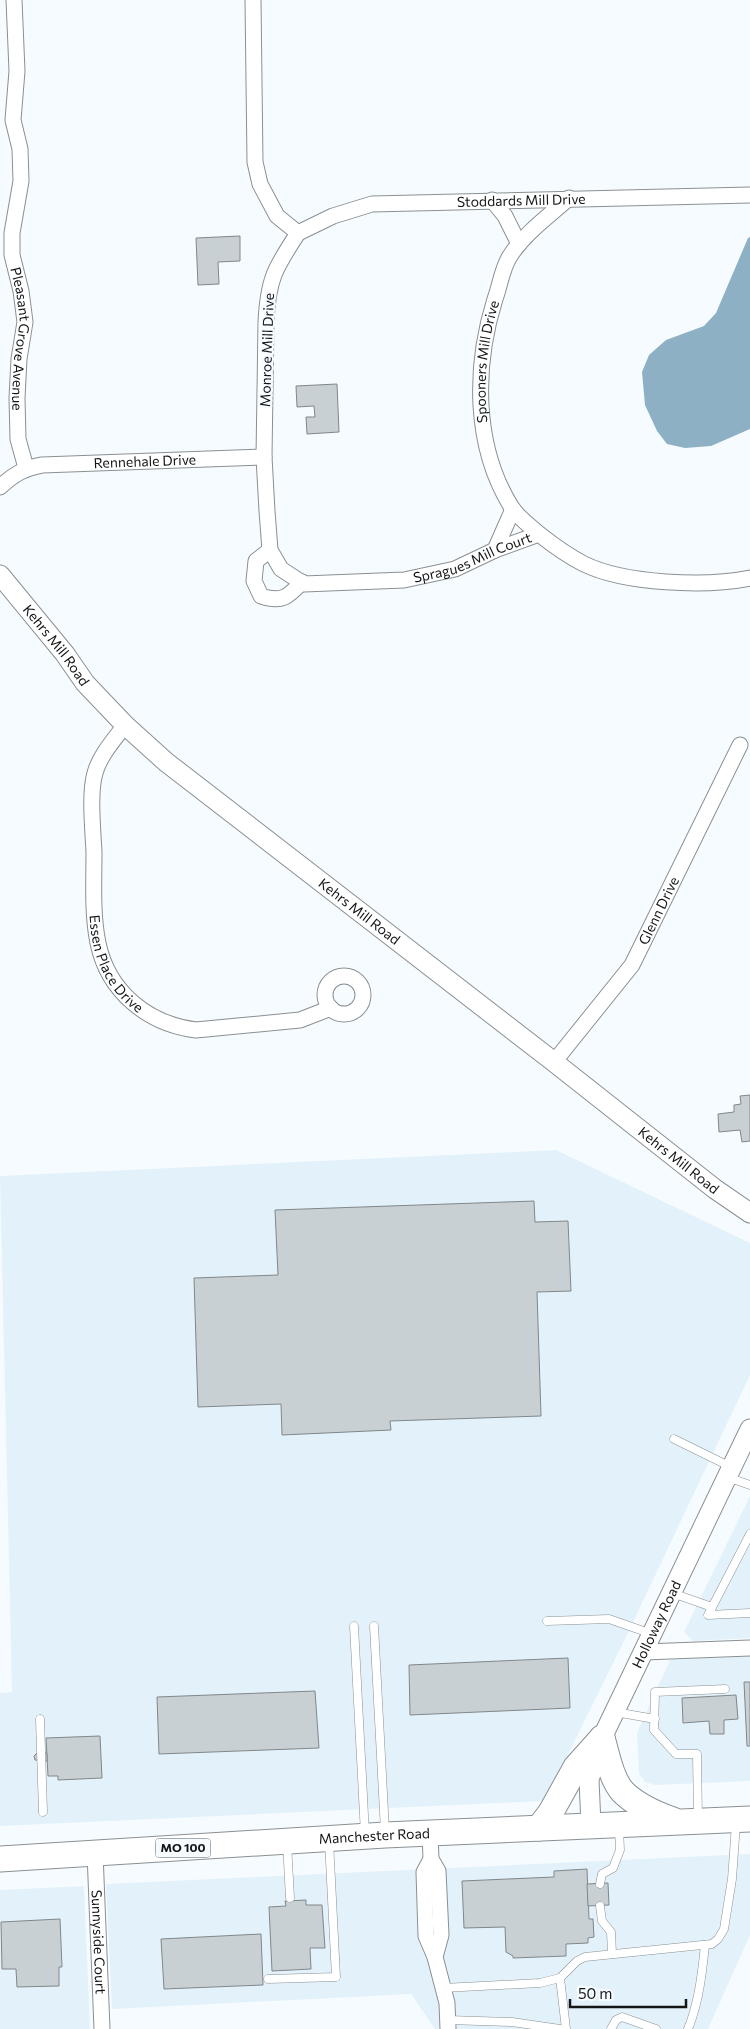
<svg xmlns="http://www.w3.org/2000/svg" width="750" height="2029" viewBox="0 0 750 2029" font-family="Commissioner,sans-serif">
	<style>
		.built { fill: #e3f2fa }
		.water { fill: #8db0c4 }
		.building { fill: #c9d0d4; stroke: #80878a }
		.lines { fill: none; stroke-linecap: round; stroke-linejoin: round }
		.service-casing { stroke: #899093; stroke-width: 9 }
		.minor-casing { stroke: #899093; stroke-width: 17 }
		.tertiary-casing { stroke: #899093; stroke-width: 21 }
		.trunk-casing { stroke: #899093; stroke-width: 27 }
		.service { stroke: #fff; stroke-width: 8 }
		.minor { stroke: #fff; stroke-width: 15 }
		.tertiary { stroke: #fff; stroke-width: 19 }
		.trunk { stroke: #fff; stroke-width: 25 }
		.labels { text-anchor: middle; stroke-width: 4.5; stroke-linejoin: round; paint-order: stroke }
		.shield { fill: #f6fbff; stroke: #575a5d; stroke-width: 1 }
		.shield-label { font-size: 12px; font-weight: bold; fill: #131517 }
		.street-label { font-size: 14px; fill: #131517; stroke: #f6fbff }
	</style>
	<rect width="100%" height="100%" fill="#f6fbff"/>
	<g class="built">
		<path d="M556 1150 750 1243V1375L626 1637 545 1801 0 1826V1693L12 1692 0 1176Z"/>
		<path d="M750 1496V1638L693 1641 684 1632Z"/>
		<path d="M750 1656V1781L655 1785 645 1782 639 1774 637 1733 670 1660Z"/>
		<path d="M750 1854V1935L708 2029H435L411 1994 112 2009 106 1884Z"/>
		<path d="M84 1886 90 2029H0V1890Z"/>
	</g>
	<path class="water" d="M750 237V429L711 446 685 448 667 444 657 431 645 405 642 372 649 355 666 340 704 326 716 313 748 238Z"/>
	<g class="building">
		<path d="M240 236V261L218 262 219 284 198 285 196 238Z"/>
		<path d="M337 384 339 432 307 434 306 417H315L314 406 297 407 296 386Z"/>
		<path d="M750 1095V1141L742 1142 740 1130 719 1132 718 1114 734 1112V1105L741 1104 740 1096Z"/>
		<path d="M534 1201 535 1222 568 1221 571 1291 537 1292 541 1416 390 1421 391 1430 282 1435 281 1404 198 1407 194 1278 278 1275 275 1210Z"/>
		<path d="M568 1658 570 1708 410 1715 409 1665Z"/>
		<path d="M744 1682H750V1746H747Z"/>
		<path d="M315 1691 319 1748 159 1754 157 1697Z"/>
		<path d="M736 1695 738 1719 724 1720V1734H710L709 1721 683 1723 682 1698Z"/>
		<path d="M100 1736 102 1778 58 1780V1776H48L46 1738Z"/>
		<path d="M37 1753H47V1761L35 1760 34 1756Z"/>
		<path d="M587 1869 589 1919H593L594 1937 588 1938V1943L566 1944V1956L513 1958V1956L506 1952 505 1927 464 1928 462 1881 554 1877V1871Z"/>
		<path d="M608 1883 609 1905 588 1906 587 1884Z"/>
		<path d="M306 1900V1905H322L325 1948H310L311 1969 272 1971 269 1907 286 1906 285 1901Z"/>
		<path d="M60 1919 62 1967H59V1986L17 1987 16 1969H2L1 1922Z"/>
		<path d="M261 1934 263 1985 164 1989 161 1939Z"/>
	</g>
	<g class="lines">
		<g class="service-casing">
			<g id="service">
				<path d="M674 1439 731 1467"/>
				<path d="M727 1477 750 1485"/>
				<path d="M750 1534 708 1615 750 1613"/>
				<path d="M672 1593 712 1607"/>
				<path d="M547 1621 609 1619 652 1634"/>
				<path d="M354 1626 365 1834"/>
				<path d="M374 1626 385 1831"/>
				<path d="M615 1712 655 1719"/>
				<path d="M40 1719 43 1812"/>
				<path d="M698 1818 697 1754H676L654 1730 655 1692 725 1689"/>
				<path d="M287 1843 290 1898"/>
				<path d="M600 1884 602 1874 613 1868 620 1850 619 1828"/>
				<path d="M600 1906 602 1921 611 1932 612 1954"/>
				<path d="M560 1978 566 2029"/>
				<path d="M268 1979 336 1977 329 1841"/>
				<path d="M443 1988 540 1983 560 1978 577 1961 585 1957 712 1944 718 1939 724 1929 732 1879 736 1824"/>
				<path d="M448 2020 512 2022 560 2029"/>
				<path d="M611 2029 616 2020 622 2017 656 2029"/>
				<path d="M688 2029C699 2002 702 1974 705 1945"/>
			</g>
		</g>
		<g class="minor-casing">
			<g id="minor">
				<path id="s1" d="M14 0 17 71 13 120 20 149 21 181 12 233V255L21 291 25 322 19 359 17 398 18 439 26 468"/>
				<path id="s2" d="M253 0 255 162 260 184 277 216 298 233C275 268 268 279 266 322L264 457 267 511 270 550 281 569 304 584 404 580 455 569 495 550 539 534C553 545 568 556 584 564 625 584 706 587 750 578"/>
				<path d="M492 200 505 216 519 244"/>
				<path id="s3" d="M298 233 333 216 372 204 750 195"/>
				<path id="s4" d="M0 487C13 475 24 468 42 465L264 457"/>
				<path id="s5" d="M539 534C530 526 518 517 512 508 473 446 474 366 495 299 500 286 502 268 510 256 524 234 549 216 569 198"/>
				<path d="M270 550 256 561 254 581 261 596C282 603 288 597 302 582"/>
				<path d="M495 550 513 509"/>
				<path id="s6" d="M125 725C114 740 100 755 95 773 89 793 93 831 94 852 94 882 92 914 98 943 108 992 148 1024 196 1030L300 1020 331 1008"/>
				<circle cx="344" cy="995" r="19"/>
				<path id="s7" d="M554 1062 632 965 740 745"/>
				<path d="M644 1652 750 1648"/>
				<path d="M430 1833 431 1859 438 1871 441 1935 435 1957"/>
				<path id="s8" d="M95 1853 102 2029"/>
				<path d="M431 1859 424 1872 426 1936 435 1957 447 2003 448 2029"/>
			</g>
		</g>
		<g class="tertiary-casing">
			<g id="tertiary">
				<path id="s9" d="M0 575 65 654 85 683 125 725 166 762 554 1062 715 1189 750 1213"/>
				<path id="s10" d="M591 1825 589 1780 602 1738 750 1429"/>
			</g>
		</g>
		<g class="trunk-casing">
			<g id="trunk">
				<path d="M602 1738C607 1754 611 1779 623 1792 636 1805 656 1814 673 1820"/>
				<path d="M539 1828 551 1812 576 1767 602 1738"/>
				<path id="s11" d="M0 1859 385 1835 750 1819"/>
			</g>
		</g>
		<use href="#service" class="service"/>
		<use href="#minor" class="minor"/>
		<use href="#tertiary" class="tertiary"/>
		<use href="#trunk" class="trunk"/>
	</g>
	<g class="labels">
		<rect class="shield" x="155.5" y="1838.5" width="55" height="19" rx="4"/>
		<g class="shield-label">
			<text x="183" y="1852">MO 100</text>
		</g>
		<g class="street-label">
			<text dy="5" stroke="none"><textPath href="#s3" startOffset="229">Stoddards Mill Drive</textPath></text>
			<text dy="5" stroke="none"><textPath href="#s1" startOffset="342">Pleasant Grove Avenue</textPath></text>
			<text transform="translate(267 350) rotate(-88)" y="5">Monroe Mill Drive</text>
			<text dy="5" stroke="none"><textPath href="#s5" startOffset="190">Spooners Mill Drive</textPath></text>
			<text dy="5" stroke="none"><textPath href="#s4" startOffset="151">Rennehale Drive</textPath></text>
			<text dy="5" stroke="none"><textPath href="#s2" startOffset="794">Spragues Mill Court</textPath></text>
			<text dy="5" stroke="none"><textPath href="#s9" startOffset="90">Kehrs Mill Road</textPath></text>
			<text dy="5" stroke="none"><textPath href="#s9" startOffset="495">Kehrs Mill Road</textPath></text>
			<text dy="5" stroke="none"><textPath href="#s7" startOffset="185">Glenn Drive</textPath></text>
			<text dy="5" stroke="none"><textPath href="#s6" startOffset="254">Essen Place Drive</textPath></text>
			<text dy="5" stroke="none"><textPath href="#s9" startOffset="900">Kehrs Mill Road</textPath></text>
			<text dy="5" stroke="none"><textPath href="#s10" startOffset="215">Holloway Road</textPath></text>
			<text dy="5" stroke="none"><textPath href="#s11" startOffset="375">Manchester Road</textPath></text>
			<text dy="5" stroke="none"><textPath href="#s8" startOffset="89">Sunnyside Court</textPath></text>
		</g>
	</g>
	<path d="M570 1999v8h116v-8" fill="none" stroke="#131517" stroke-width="2.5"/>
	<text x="578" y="1999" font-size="15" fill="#131517" stroke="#f6fbff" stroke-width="4" paint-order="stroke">50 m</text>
</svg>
